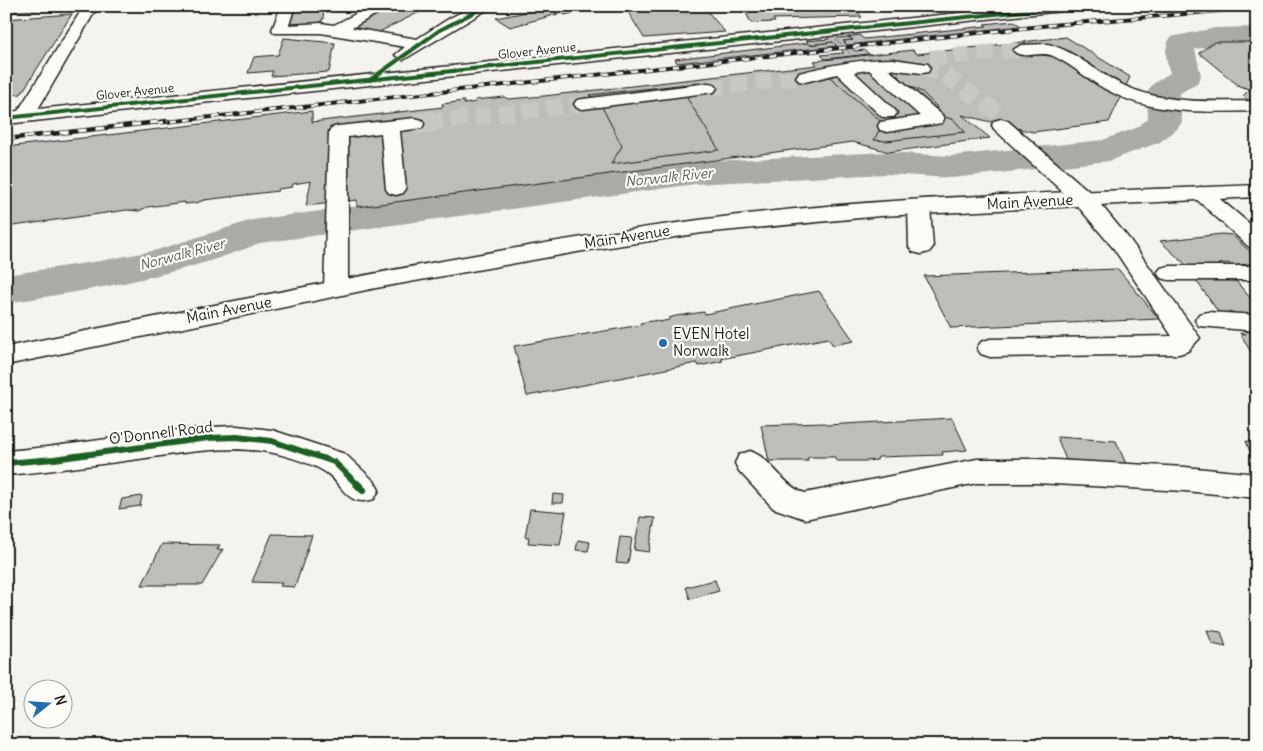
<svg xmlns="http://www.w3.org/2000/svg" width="1263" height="751" viewBox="0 0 1263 751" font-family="Delius,sans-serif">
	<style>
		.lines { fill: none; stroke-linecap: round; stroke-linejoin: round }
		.river { fill: #abaaa6; fill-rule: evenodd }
		.building { fill: #bebdba; stroke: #1c1c1c }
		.minor-tunnel-far1 { stroke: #c9c8c4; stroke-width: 16; stroke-dasharray: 16 8; stroke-linecap: butt }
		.minor-tunnel { stroke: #c9c8c4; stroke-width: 21; stroke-dasharray: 21 11; stroke-linecap: butt }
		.minor-casing { stroke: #1c1c1c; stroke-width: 3 }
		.major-casing { stroke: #1c1c1c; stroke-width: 3 }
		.minor { fill: #fdfcf7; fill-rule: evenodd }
		.major { fill: #fdfcf7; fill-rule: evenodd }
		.rail-far1-casing { stroke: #1c1c1c; stroke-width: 4 }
		.rail-casing { stroke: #1c1c1c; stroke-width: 4.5 }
		.rail-far1 { stroke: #fdfcf7; stroke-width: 2.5; stroke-dasharray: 7; stroke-linecap: butt }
		.rail { stroke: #fdfcf7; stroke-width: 3; stroke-dasharray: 9; stroke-linecap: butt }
		.path-bridge { stroke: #1c1c1c; stroke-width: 2; stroke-dasharray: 0.5 2.5; stroke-linecap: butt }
		.cycleway-far2-casing { stroke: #fdfcf7; stroke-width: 5.5 }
		.cycleway-far1-casing { stroke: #fdfcf7; stroke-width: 9 }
		.cycleway-casing { stroke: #fdfcf7; stroke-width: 11 }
		.cycleway-far2 { stroke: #1b5e20; stroke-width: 4 }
		.cycleway-far1 { stroke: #1b5e20; stroke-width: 6 }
		.cycleway { stroke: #1b5e20; stroke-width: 8 }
		.poi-dot { fill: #1f6fb2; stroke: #fdfcf7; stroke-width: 2 }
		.labels { text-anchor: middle; stroke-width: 4.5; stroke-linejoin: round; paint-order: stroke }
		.far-street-label { font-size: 12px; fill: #1c1c1c; stroke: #fdfcf7 }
		.far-water-label { font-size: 14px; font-style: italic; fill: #5c5c5a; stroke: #fdfcf7 }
		.street-label { font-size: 15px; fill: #1c1c1c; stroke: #fdfcf7 }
		.poi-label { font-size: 15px; fill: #1c1c1c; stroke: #fdfcf7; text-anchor: start }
	</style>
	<rect width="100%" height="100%" fill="#f4f3ee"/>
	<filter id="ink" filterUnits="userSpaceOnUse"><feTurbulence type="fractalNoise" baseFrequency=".02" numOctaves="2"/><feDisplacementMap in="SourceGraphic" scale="10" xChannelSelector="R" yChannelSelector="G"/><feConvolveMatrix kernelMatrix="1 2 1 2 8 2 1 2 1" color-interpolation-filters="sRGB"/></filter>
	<g filter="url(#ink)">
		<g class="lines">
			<path class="river" d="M1257 27V44L1215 46 1195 49 1201 76 1197 83 1179 94 1182 122 1177 129 1160 142 1109 161 951 178 886 174 695 184 260 243C179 276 92 290 6 303V275L100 261 157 250 252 220 695 162 886 152 951 156 1103 140 1136 128 1148 119C1147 89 1143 89 1170 73 1166 60 1163 49 1171 37L1215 28Z"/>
		</g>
		<g class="building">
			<path d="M6 6H76L6 13Z"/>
			<path d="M295 6H329L323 12 324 19H322L321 23 288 27 291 14H293Z"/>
			<path d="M395 6H432L375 34 348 30Z"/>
			<path d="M703 6 725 32 644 38 625 7Z"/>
			<path d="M743 6H934L855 9 862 17 773 19 775 22 751 23Z"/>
			<path d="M563 7 573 13 565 15 556 9Z"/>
			<path d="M547 8 558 14 510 27 496 18Z"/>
			<path d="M72 14 21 94 13 95 10 101H6V19Z"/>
			<path d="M1013 21 1021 26 847 45 843 41 853 40 848 37 859 35 864 39 987 26 984 24Z"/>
			<path d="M836 35 838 38 848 37 853 40 843 41 847 45 855 51 864 50 869 54 825 59 821 55 844 53 833 42 810 45 806 41 829 39 826 36Z"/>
			<path d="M1066 37 1130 77 1109 122 1033 132 962 115 990 138 889 152 853 142 357 207V200L306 206 311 181 293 184 292 187 278 189V191L204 200 196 203 185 204V202L147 207 139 211 127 210 6 227V147L312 111V122L443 107 442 104 464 101V104L476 102 475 100 504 97 508 99 544 96 817 65 814 61 913 50 917 54Z"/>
			<path d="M284 38 335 43 329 72 271 76 273 71 248 73 254 57 278 55Z"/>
			<path d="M833 42 837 46 677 63 675 59 808 43 810 45Z"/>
			<path d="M1214 42H1257V108L1243 96 1250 89 1239 86 1199 53Z"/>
			<path d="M908 62 894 79 922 92 937 107 934 113 954 120 965 132 886 141 874 140 883 123 823 71Z"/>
			<path d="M697 83 687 98 719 150 611 164 622 146 599 101 589 95Z"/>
			<path d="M1222 234 1232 235 1257 258 1255 261 1257 263 1231 266 1229 263 1219 264 1221 266 1195 269 1192 266H1187L1160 241Z"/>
			<path d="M1118 269 1159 319 951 328 924 276Z"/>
			<path d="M1195 279 1236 281 1257 306V316L1228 315 1226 313H1219Z"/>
			<path d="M819 291 854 341 833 345 828 338 721 359 723 361 699 366 697 363 527 396 514 346 641 325 640 323 658 320 659 322 669 320V318L676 316 704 312 705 314Z"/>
			<path d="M1245 331 1257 333V363L1240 333 1246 334Z"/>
			<path d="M952 418 967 450 942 452 943 455 878 457 877 460 865 461H836L835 457H811L807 458 808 461H769L761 425 825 423 826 425Z"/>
			<path d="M1057 437 1116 441 1126 464 1066 460Z"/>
			<path d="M1246 441 1257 443V463L1254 462Z"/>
			<path d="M553 494 564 495 563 503H552Z"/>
			<path d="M142 496 140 506 119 509 122 499Z"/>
			<path d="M530 509 566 512 560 545 528 543 529 537H525Z"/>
			<path d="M640 517 655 518 649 552 634 550Z"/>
			<path d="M272 534 312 535 295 587 280 586 282 583 252 582Z"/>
			<path d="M620 537 632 538 628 564 616 563Z"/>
			<path d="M578 540 590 542 588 551 576 550Z"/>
			<path d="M162 544 220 545 217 550 223 549 202 585H142Z"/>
			<path d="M715 580 719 591 690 599 686 587Z"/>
			<path d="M1207 630 1221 632 1226 647 1212 644Z"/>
		</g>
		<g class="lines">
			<g class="minor-tunnel-far1">
				<path d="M930 58 1021 50"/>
				<path d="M922 68 942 73 999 114 1001 123"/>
				<path d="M708 88 805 77"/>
				<path d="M427 123 583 104"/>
			</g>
			<g class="minor-tunnel">
				<path d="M1000 121 1001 125"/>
				<path d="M415 124 438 121"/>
			</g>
			<g class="minor-casing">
				<g id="minor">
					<path d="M84 6H98L38 109 1027 6H1078L1071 10 6 124V112L18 111Z"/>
					<path d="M281 6H295L289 25 321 23 334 25 371 6H390L352 28 417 39 450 18 474 6H493L403 60 395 55 405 47 321 33H275L272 30Z"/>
					<path d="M1048 44C1075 51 1096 72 1121 84 1163 105 1212 101 1257 101V111C1208 112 1155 115 1111 92 1090 82 1073 65 1053 56 1041 50 1021 61 1013 50L1021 45Z"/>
					<path d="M893 59 928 64 930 68 928 72 922 73 888 69 942 115 944 119 942 123 887 132 880 130 878 126 880 122 920 116 869 70 854 72 894 109 897 113 894 117H882L837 74 805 82 799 81 796 77 799 73C830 65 861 59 893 59Z"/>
					<path d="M708 83 714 84 717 88 714 92 583 109 577 108 574 104 577 100 583 99Z"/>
					<path d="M415 118 422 120 424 124 422 128 400 131 406 189 403 193 396 195 389 193 386 189 381 133 348 137V288L345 293 336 296 327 293 324 288 329 132 331 128 338 126Z"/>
					<path d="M1001 119 1008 121 1092 194 1130 240 1200 338 1188 351 1179 354 990 357 981 354 977 348 981 342 990 339 1172 336 1114 249 1076 204 994 129 992 125 994 121Z"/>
					<path d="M1201 187 1208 189 1257 230V249L1249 247 1194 197 1190 193 1194 189Z"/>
					<path d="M919 201 927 202 930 207 933 247 929 252 921 254 913 252 909 247 908 207 911 202Z"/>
					<path d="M1169 266H1257V280H1169L1161 278 1157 273 1161 268Z"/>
					<path d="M1208 312 1257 315V331L1199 326 1195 320 1199 314Z"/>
					<path d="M237 426 272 430 345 454 374 481 379 490 374 499C345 509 343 481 322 470 310 463 282 454 268 452 224 445 182 453 139 459 95 465 51 471 6 475V451C83 445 160 428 237 426Z"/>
					<path d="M750 451C773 459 782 486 805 493L977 459H1036L1185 467 1257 474V498L1185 491 1036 483H977L805 519 773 508 739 471 735 463 739 455Z"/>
				</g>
			</g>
			<g class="major-casing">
				<path id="major" d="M1257 185V197L881 216 702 233 583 251 376 288 6 365V347C236 301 467 251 699 220 884 195 1071 193 1257 185Z"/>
			</g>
			<use href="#minor" class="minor"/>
			<use href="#major" class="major"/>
			<g class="rail-far1-casing">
				<path id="rail-far1" d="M157 123 1051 25 1257 8"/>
			</g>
			<g class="rail-casing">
				<path id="rail" d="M6 139 168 121"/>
			</g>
			<use href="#rail-far1" class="rail-far1"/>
			<use href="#rail" class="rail"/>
			<path class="path-bridge" d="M836 40 851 54"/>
			<g class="cycleway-far2-casing">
				<g id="cycleway-far2">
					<path d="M370 80 440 30 486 6"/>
					<path d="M6 118 1071 6"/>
				</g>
			</g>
			<g class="cycleway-far1-casing">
				<path id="cycleway-far1" d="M6 463 54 459 208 438 237 437 272 441 334 462 359 486"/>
			</g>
			<g class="cycleway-casing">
				<path id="cycleway" d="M357 484 363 490"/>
			</g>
			<use href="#cycleway-far2" class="cycleway-far2"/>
			<use href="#cycleway-far1" class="cycleway-far1"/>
			<use href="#cycleway" class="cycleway"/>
		</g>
	</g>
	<circle class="poi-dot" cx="663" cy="343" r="5"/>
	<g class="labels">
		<g class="far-street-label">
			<text transform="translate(537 51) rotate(-6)" y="4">Glover Avenue</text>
			<text transform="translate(135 92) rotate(-6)" y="4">Glover Avenue</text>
		</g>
		<g class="far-water-label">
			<text transform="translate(669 177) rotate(-6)" y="5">Norwalk River</text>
			<text transform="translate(182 254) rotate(-15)" y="5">Norwalk River</text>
		</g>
		<g class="street-label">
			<text transform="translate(1030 202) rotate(-3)" y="5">Main Avenue</text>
			<text transform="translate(627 237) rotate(-9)" y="5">Main Avenue</text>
			<text transform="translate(229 310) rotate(-11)" y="5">Main Avenue</text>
			<text transform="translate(161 433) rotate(-7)" y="5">O'Donnell Road</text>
		</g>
		<g class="poi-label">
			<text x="673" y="339">EVEN Hotel<tspan x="673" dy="17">Norwalk</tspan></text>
		</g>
	</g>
	<rect width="1263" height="751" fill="none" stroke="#fdfcf7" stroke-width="25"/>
	<rect x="12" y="12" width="1238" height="726" fill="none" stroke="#1c1c1c" stroke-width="2" filter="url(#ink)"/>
	<g transform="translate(48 704) rotate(73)"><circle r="24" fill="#fdfcf7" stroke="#a3a29f"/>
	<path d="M0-4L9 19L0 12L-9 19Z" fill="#1f6fb2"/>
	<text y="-8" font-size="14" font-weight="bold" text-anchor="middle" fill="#1c1c1c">N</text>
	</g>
</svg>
